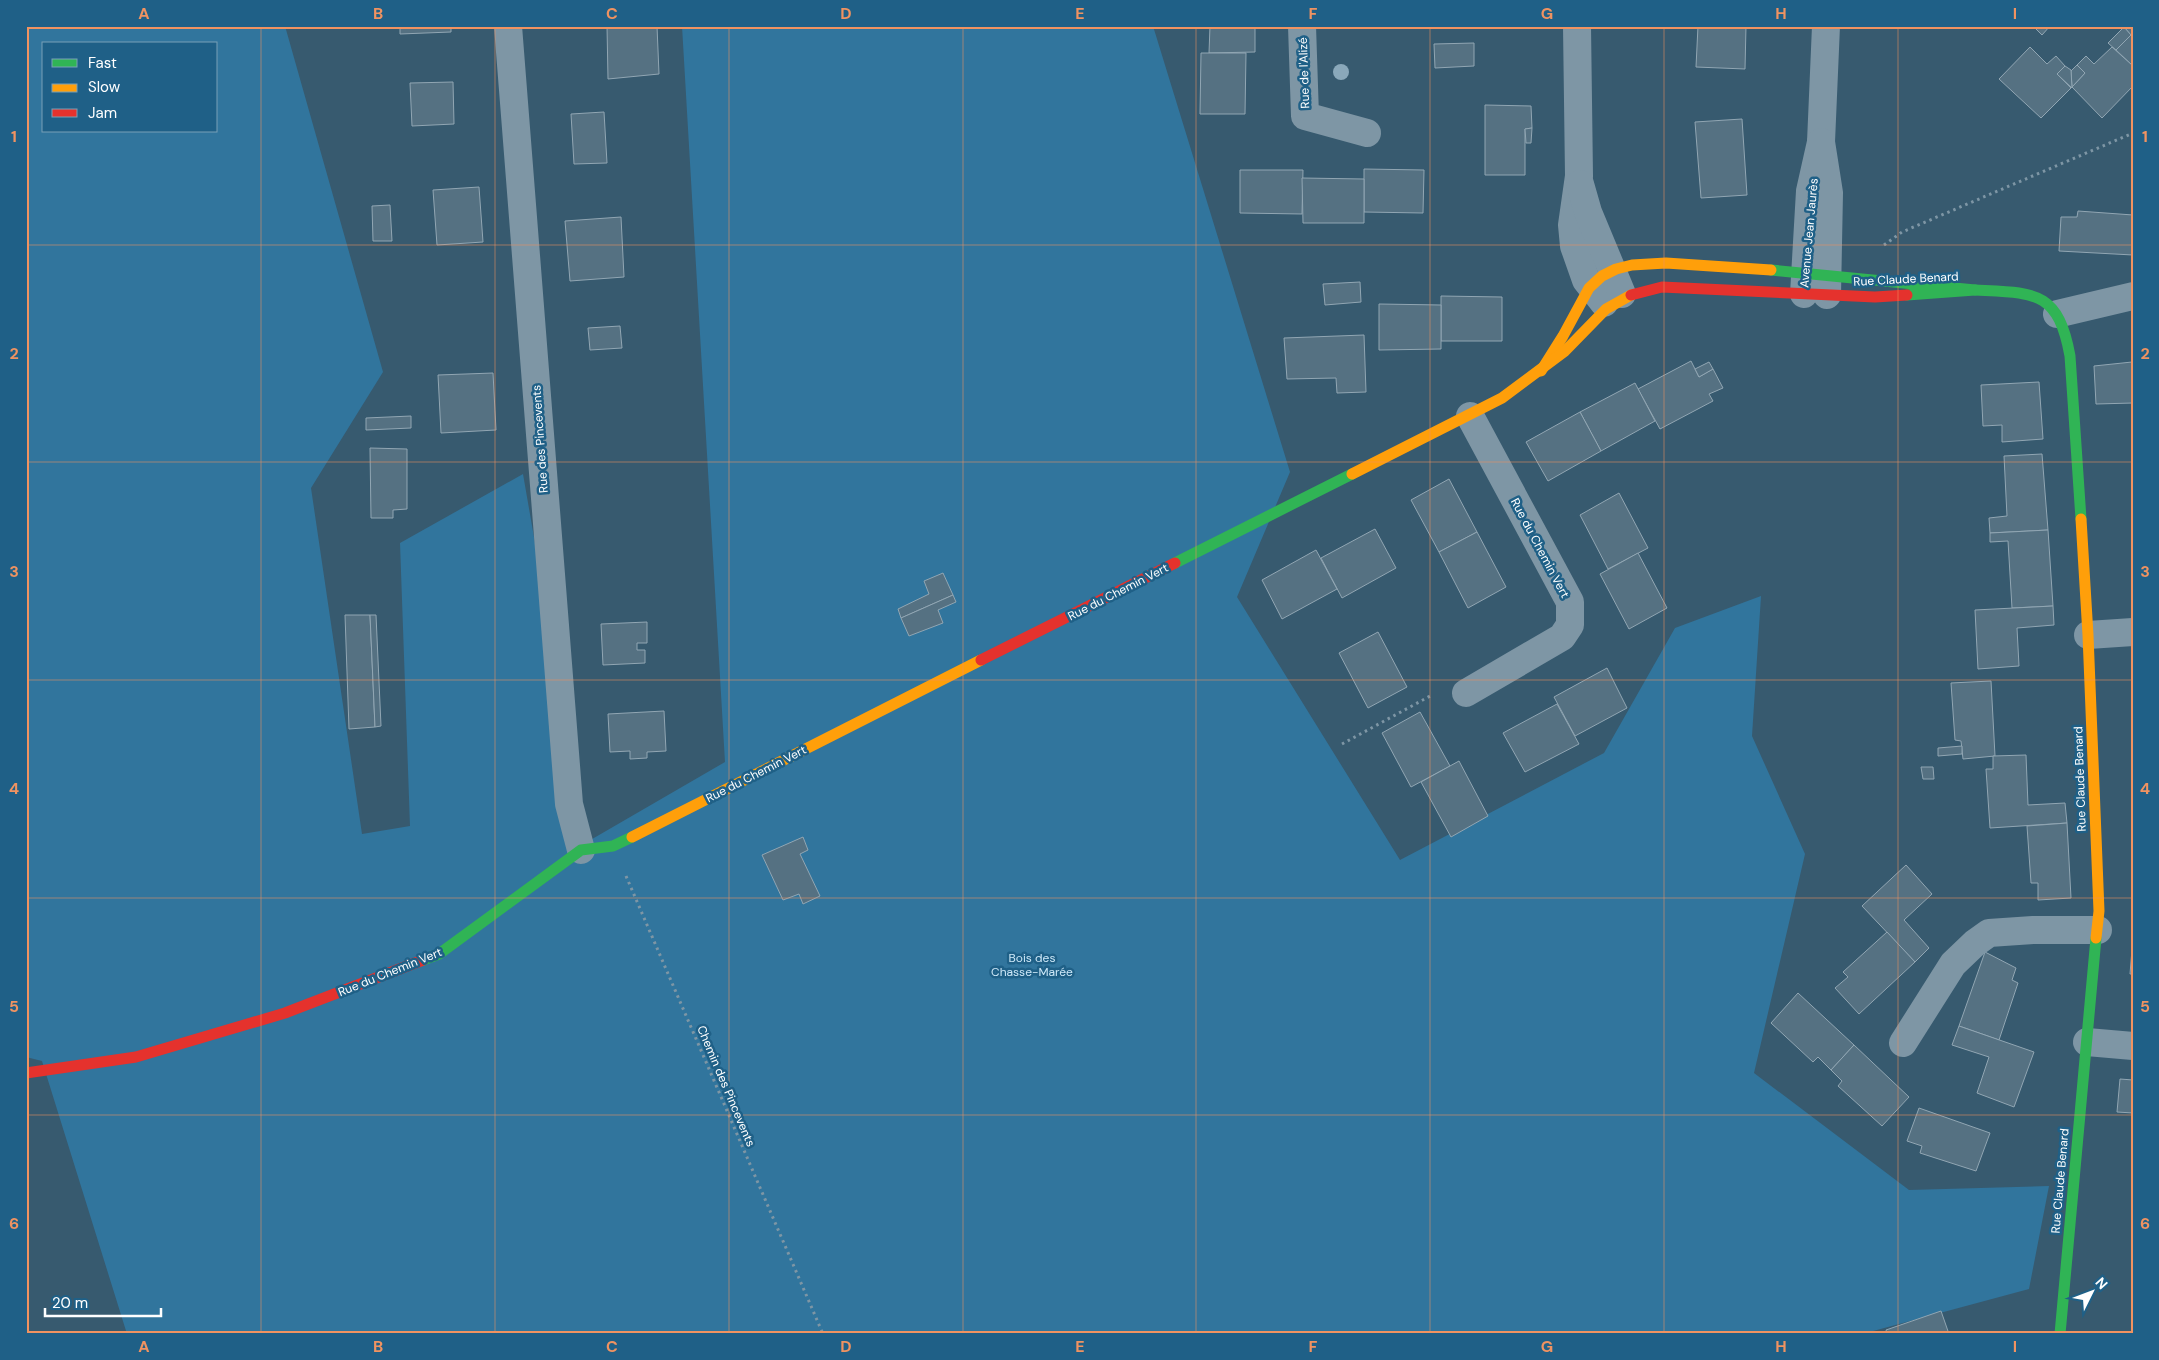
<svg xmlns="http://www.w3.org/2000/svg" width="2159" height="1360" viewBox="0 0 2159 1360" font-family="'DM Sans',sans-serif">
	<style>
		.green { fill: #31759d; fill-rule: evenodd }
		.building { fill: #557182; stroke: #91a6b3 }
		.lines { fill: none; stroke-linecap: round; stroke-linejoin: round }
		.path { stroke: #7e96a5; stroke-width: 3; stroke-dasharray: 2.5 4; stroke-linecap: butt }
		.street { stroke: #7e96a5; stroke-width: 28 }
		.fast { stroke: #30b455; stroke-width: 11 }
		.slow { stroke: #ff9f0a; stroke-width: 11 }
		.jam { stroke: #e5322d; stroke-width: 11 }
		.tree { fill: #8aa8ba }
		.grid { fill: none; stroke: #f09361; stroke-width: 1; stroke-opacity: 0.55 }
		.labels { text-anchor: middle; stroke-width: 5; stroke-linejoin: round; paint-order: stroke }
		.street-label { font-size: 12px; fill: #fff; stroke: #1f6087 }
		.park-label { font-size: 12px; fill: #cde8f8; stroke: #1f6087 }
		.neatline { fill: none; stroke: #f09361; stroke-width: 2 }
		.grid-label { font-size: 16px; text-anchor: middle; font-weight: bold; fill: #f09361 }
	</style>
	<rect width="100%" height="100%" fill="#375a6f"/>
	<path class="green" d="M26 26H285L383 372 311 488 362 834 410 826 400 543 523 474 587 842 725 762 682 26H1153L1290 472 1237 597 1400 860 1604 753 1675 628 1761 596 1752 736 1805 854 1754 1073 1909 1190 2049 1186 2029 1289 1862 1334H127L42 1061 26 1057ZM44 44H216V131H44Z"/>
	<g class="building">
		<path d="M400 26H451V32L400 34Z"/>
		<path d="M607 26H657L659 74 608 79Z"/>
		<path d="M1210 26H1255V52L1209 53Z"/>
		<path d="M1698 26H1746L1745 69 1696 67Z"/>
		<path d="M2033 26H2050L2042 35Z"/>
		<path d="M2133 26V66L2116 50 2131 35 2124 27Z"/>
		<path d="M2124 27 2131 35 2116 50 2108 43Z"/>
		<path d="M1474 43V66L1435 68 1434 44Z"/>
		<path d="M2030 47 2047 64 2056 56 2065 66 2057 74 2071 88 2041 118 1999 79Z"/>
		<path d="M2112 47 2133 66V86L2102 118 2072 87 2085 73 2077 65 2086 56 2094 64Z"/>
		<path d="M1201 53H1246L1245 114H1200Z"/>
		<path d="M2077 65 2085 73 2072 87 2071 71Z"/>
		<path d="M2065 66 2071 70 2072 88 2057 74Z"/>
		<path d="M453 82 454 124 412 126 410 83Z"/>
		<path d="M1485 105 1531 106 1532 128 1525 129V175H1485Z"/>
		<path d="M604 112 607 163 574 164 571 114Z"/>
		<path d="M1742 119 1747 195 1701 198 1695 122Z"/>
		<path d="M1532 128 1531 143H1526L1525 129Z"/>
		<path d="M1364 169 1424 170 1423 213 1364 212Z"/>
		<path d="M1240 170H1303L1302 214 1240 213Z"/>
		<path d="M1302 178 1364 179V223H1303Z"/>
		<path d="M479 187 483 242 437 245 433 190Z"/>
		<path d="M390 205 392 241H373L372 206Z"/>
		<path d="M2078 211 2133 215V255L2059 251 2061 217H2077Z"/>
		<path d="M621 217 624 277 570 281 565 221Z"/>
		<path d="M1360 282 1361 302 1325 305 1323 284Z"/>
		<path d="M1441 296 1502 297V341H1441Z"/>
		<path d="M1379 304 1441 305V349L1379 350Z"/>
		<path d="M2132 325 2133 403 2096 404 2094 366 2132 362Z"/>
		<path d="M620 326 622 348 590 350 588 328Z"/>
		<path d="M1364 335 1366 392 1337 393 1336 378 1287 379 1284 338Z"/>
		<path d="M1691 361 1699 377 1713 369 1723 388 1709 394 1713 401 1660 429 1638 389Z"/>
		<path d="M1709 362 1713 369 1699 377 1695 369Z"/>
		<path d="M493 373 496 430 441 433 438 375Z"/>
		<path d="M2039 382 2043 439 2002 442V425L1983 426 1981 385Z"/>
		<path d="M1635 383 1655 421 1601 451 1580 412Z"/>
		<path d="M1580 412 1601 451 1548 481 1526 442Z"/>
		<path d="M411 416V428L366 430V418Z"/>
		<path d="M370 448 407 449V509L393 510V518H371Z"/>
		<path d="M2042 454 2048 530 1990 533 1989 518 2007 516 2004 456Z"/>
		<path d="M1449 479 1477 532 1439 552 1411 500Z"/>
		<path d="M1619 493 1648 548 1608 569 1580 515Z"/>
		<path d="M1375 529 1396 568 1342 598 1321 558Z"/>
		<path d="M2048 530 2053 606 2012 608 2008 541 1990 542V533Z"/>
		<path d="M1477 532 1506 587 1468 608 1439 552Z"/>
		<path d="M1316 550 1337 589 1282 619 1262 580Z"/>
		<path d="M1638 553 1667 608 1629 629 1600 574Z"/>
		<path d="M943 573 953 595 901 618 898 609 929 594 924 581Z"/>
		<path d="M953 595 956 602 938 610 943 623 909 636 901 618Z"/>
		<path d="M2053 606 2054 625 2017 628 2019 666 1978 669 1975 610Z"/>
		<path d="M345 615H370L375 727 349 729Z"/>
		<path d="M370 615H376L381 726 375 727Z"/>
		<path d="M647 622V643H637V650H645V663L603 665 601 624Z"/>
		<path d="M1378 632 1407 687 1368 708 1339 653Z"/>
		<path d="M1607 668 1627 708 1575 736 1554 697Z"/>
		<path d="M1991 681 1995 756 1963 759 1961 741 1955 740 1951 683Z"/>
		<path d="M1557 704 1579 744 1525 772 1503 733Z"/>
		<path d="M664 711 666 751 647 752V758L630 759V751L610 752 608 714Z"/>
		<path d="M1420 712 1450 766 1411 787 1382 733Z"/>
		<path d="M1962 746V754L1938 756V748Z"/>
		<path d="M2026 755 2028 805 2065 803 2067 823 1990 828 1986 769H1993V756Z"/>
		<path d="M1459 761 1488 816 1451 837 1421 782Z"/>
		<path d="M1921 767H1933L1934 779H1923Z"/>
		<path d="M2067 823 2071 898 2038 900V883H2031L2027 826Z"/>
		<path d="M803 837 808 850 800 854 820 896 803 904 799 894 783 900 762 855Z"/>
		<path d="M1906 865 1932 894 1904 920 1929 948 1915 962 1862 906Z"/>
		<path d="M1887 932 1915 962 1859 1014 1835 988 1848 977 1843 972Z"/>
		<path d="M2133 937V974H2130Z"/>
		<path d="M1985 952 2016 968 2012 980 2018 983 1999 1040 1959 1026Z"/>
		<path d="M1798 993 1854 1045 1831 1070 1818 1057 1813 1062 1771 1023Z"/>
		<path d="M1959 1026 2034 1052 2014 1107 1977 1093 1989 1057 1952 1045Z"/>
		<path d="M1854 1045 1909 1097 1882 1126 1838 1086 1842 1081 1831 1070Z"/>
		<path d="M2120 1079 2133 1080V1113L2117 1112Z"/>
		<path d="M1919 1108 1990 1133 1976 1171 1920 1153 1922 1146 1907 1141Z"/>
		<path d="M1941 1311 1949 1334H1887L1886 1330Z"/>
	</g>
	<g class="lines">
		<g class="path">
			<path d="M1884 245 1902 232 2133 133"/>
			<path d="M1342 744 1432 695"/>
			<path d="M626 876 823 1334"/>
		</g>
		<g class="street">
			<path d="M508 26 569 804 581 850"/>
			<path d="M1302 26 1305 116 1367 133"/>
			<path d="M1577 26 1579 176 1572 225 1574 246 1586 280 1604 303"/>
			<path d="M1821 142 1826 26"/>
			<path d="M1580 184 1588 212 1622 294"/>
			<path d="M1804 294 1810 191 1821 142 1829 193 1827 295"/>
			<path d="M2057 314 2133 296"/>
			<path d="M2088 635 2133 632"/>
			<path d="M1466 693 1562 637 1570 625V602L1470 416"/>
			<path d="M2087 1042 2133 1046"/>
			<path d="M1903 1043 1953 964 1975 943 1989 933 2033 930H2098"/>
		</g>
		<g class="fast">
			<path d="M1771 270 1975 290 1907 295"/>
			<path d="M1975 290C2035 293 2058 290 2070 356L2081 519"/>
			<path d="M1175 563 1352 474"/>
			<path d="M423 960 439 954 581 850 613 846 632 837"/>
			<path d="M2060 1334 2096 938"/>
		</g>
		<g class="slow">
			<path d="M1541 371 1563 336 1589 288 1602 276 1616 269 1632 265 1666 263 1771 270"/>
			<path d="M1352 474 1502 398 1565 351 1606 309 1631 295"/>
			<path d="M2081 519 2088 635 2099 911 2096 938"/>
			<path d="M632 837 981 660"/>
		</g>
		<g class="jam">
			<path d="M1631 295 1662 287 1875 297 1907 295"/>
			<path d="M981 660 1175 563"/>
			<path d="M26 1073 136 1057 285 1013 423 960"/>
		</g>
	</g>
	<circle class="tree" cx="1341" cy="72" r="8"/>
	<path class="grid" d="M261 26V1334M495 26V1334M729 26V1334M963 26V1334M1196 26V1334M1430 26V1334M1664 26V1334M1898 26V1334M26 245H2133M26 462H2133M26 680H2133M26 898H2133M26 1115H2133"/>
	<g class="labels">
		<g class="street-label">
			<text transform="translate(1304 73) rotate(-92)" y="4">Rue de l'Alizé</text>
			<text transform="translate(1809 233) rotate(-85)" y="4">Avenue Jean Jaurès</text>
			<text transform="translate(1906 279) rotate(-3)" y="4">Rue Claude Benard</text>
			<text transform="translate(540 439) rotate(-94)" y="4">Rue des Pincevents</text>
			<text transform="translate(1540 548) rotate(62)" y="4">Rue du Chemin Vert</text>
			<text transform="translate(1118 592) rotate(-27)" y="4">Rue du Chemin Vert</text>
			<text transform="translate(756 774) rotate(-27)" y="4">Rue du Chemin Vert</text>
			<text transform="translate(2080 779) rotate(-92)" y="4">Rue Claude Benard</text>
			<text transform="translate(390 972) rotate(-22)" y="4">Rue du Chemin Vert</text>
			<text transform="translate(726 1086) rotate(67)" y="4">Chemin des Pincevents</text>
			<text transform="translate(2060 1181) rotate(-85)" y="4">Rue Claude Benard</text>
		</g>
		<g class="park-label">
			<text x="1032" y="962">Bois des<tspan x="1032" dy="14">Chasse-Marée</tspan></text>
		</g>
	</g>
	<rect width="2159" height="1360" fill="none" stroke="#1f6087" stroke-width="55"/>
	<rect x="42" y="42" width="175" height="90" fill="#1f6087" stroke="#79a0b7"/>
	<rect x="52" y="59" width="25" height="8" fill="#30b455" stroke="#79a0b7"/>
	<text x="88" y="68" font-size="15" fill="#ffffff">Fast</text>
	<rect x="52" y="84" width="25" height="8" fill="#ff9f0a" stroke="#79a0b7"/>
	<text x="88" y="92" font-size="15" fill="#ffffff">Slow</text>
	<rect x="52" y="109" width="25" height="8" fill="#e5322d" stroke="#79a0b7"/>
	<text x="88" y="118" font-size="15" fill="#ffffff">Jam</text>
	<g transform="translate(2092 1292) rotate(48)" stroke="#1f6087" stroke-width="4" paint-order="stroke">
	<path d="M0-4L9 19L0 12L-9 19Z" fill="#ffffff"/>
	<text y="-8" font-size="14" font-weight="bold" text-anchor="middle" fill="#ffffff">N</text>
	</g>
	<path d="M45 1308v8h116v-8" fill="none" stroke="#ffffff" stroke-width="2.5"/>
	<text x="52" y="1308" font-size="15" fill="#ffffff" stroke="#1f6087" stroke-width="4" paint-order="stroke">20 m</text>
	<rect x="28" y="28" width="2104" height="1304" class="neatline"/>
	<g class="grid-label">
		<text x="144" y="19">A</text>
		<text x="378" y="19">B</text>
		<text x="612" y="19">C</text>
		<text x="846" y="19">D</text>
		<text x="1080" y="19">E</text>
		<text x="1313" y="19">F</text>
		<text x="1547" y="19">G</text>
		<text x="1781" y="19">H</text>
		<text x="2015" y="19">I</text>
		<text x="14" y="142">1</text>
		<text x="2145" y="142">1</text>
		<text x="14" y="359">2</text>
		<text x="2145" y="359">2</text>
		<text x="14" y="577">3</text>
		<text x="2145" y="577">3</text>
		<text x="14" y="794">4</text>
		<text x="2145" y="794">4</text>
		<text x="14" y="1012">5</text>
		<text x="2145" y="1012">5</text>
		<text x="14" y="1229">6</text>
		<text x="2145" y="1229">6</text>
		<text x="144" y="1352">A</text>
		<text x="378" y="1352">B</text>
		<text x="612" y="1352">C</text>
		<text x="846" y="1352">D</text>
		<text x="1080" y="1352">E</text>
		<text x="1313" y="1352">F</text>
		<text x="1547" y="1352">G</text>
		<text x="1781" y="1352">H</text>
		<text x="2015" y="1352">I</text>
	</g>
</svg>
